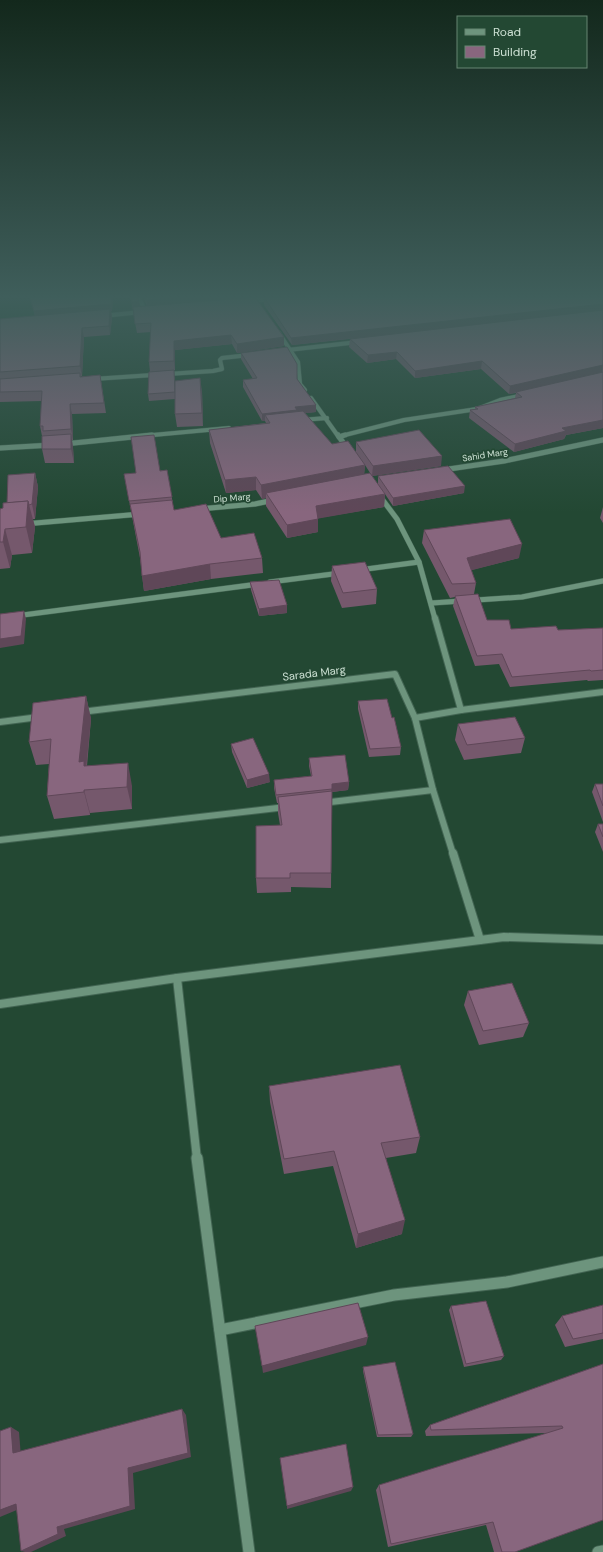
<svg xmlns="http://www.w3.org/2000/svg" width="603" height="1552" viewBox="0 0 603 1552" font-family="'DM Sans',sans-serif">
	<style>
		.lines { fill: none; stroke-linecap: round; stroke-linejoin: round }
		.minor-far4-casing { stroke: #426452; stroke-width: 5 }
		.minor-far3-casing { stroke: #426452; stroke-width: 6 }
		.minor-far2-casing { stroke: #426452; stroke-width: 8 }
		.minor-far1-casing { stroke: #426452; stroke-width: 10 }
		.minor-casing { stroke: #426452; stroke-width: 13 }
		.minor-far4 { stroke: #6d947d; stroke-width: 4 }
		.minor-far3 { stroke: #6d947d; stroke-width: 5 }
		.minor-far2 { stroke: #6d947d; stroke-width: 6 }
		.minor-far1 { stroke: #6d947d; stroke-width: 8 }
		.minor { stroke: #6d947d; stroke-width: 11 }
		.wall { fill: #75586c }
		.shaded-wall { fill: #5f4758 }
		.building { fill: #88667e; stroke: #5f4758 }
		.labels { text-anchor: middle; stroke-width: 3.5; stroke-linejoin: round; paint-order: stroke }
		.far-street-label { font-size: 9px; fill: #cde1d4; stroke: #234833 }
		.street-label { font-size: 11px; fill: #cde1d4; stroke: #234833 }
	</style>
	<rect width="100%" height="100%" fill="#234833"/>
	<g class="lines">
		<g class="minor-far4-casing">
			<g id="minor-far4">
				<path d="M138 295 145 311"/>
				<path d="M249 301 273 299"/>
				<path d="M102 316 141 312"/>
				<path d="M279 333 298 362 300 384 305 390"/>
				<path d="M279 351 358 342"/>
				<path d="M93 379 213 371 222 369 220 360 222 358 249 355"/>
				<path d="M311 398 338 436"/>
				<path d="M301 420 327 418"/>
				<path d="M142 436 229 428"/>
				<path d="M341 436 404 420 477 409 500 400 524 395"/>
			</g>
		</g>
		<g class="minor-far3-casing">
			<g id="minor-far3">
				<path d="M338 435 348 450"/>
				<path d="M339 437 345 435"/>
				<path d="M64 444 152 435"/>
				<path d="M0 448 52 445"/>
				<path d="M442 470 504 461 603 440"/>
				<path d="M379 495 397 519 419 562 435 619"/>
				<path d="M199 509 255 504 274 500"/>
				<path d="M24 524 141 514"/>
				<path d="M359 570 419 562"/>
				<path d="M270 582 341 573"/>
				<path d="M432 603 522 597 603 581"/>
				<path d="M0 618 259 584"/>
			</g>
		</g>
		<g class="minor-far2-casing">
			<g id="minor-far2">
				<path d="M435 618 461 710"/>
				<path d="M81 712 395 674 415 718 433 790 322 803"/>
				<path d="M415 718 461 710 603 692"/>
				<path d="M0 722 39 717"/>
				<path d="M433 790 453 854"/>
				<path d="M0 840 286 807"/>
			</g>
		</g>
		<g class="minor-far1-casing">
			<g id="minor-far1">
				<path d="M453 853 480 940"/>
				<path d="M177 978 197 1159"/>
				<path d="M0 1004 177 978 504 937 603 940"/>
			</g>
		</g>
		<g class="minor-casing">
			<g id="minor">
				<path d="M197 1158 249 1552"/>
				<path d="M220 1330 394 1295 507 1282 603 1262"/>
				<path d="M598 1552 603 1551"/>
			</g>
		</g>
		<use href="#minor-far4" class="minor-far4"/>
		<use href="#minor-far3" class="minor-far3"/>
		<use href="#minor-far2" class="minor-far2"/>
		<use href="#minor-far1" class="minor-far1"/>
		<use href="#minor" class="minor"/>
	</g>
	<g class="wall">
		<path d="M29 295H113L112 311H111L112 318 110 335 84 337 82 376H81V377L100 375 106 413 72 414 73 440H72L73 448 74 463H45L42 449V436L40 426 42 401 0 402V319L35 316Z"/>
		<path d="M130 295 139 301 140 307 147 306 142 295H251V297L284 337V346L237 353 232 344 175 350V370L150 372 149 362 151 332 137 333Z"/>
		<path d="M256 295H603V428L566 435 564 439 514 452 469 418 470 410 475 409V407L515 398 516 393 509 394 481 369 415 378 396 359 367 363 349 347 350 339 444 329 292 345 264 305V298H259Z"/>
		<path d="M241 353 297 379 316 405V412L305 413 332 444 356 452V442L441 466 372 476 365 465 364 474 378 484V476L464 493 393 506 385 494 384 507 318 518V532L287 538 266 506V498L262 499 256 490 226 493 210 443 209 430 266 423 265 421H262L243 387V380L253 379 241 359Z"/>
		<path d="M175 377V394L202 391 203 426 177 427 175 414V399L149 401 148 394Z"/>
		<path d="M167 470 174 510 221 538 262 558 263 573 211 579 144 591 140 558 124 474Z"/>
		<path d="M35 473 38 487 35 519H33L35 527 32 553 12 555 10 568 0 569V509L3 508Z"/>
		<path d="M603 507V523L600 518Z"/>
		<path d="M424 530 519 558 471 570 476 583 474 594 487 620 511 629 558 630 603 628V680L588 681 587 680 510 687 499 664 475 666 453 606 455 597 450 598 422 543Z"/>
		<path d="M332 566 377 589 376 604 342 608 331 581Z"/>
		<path d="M250 582 287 605V613L259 616 251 590Z"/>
		<path d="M86 696 91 719 87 766 132 786V809L90 813V815L54 819 47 796 49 764 36 765 29 742Z"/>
		<path d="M358 701 392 718 401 747 400 755 369 757 358 709Z"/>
		<path d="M458 724 525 738 521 753 464 760 455 740Z"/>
		<path d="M231 744 270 782 247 788 232 752Z"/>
		<path d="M309 758 349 782 348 790 332 792 331 888 291 887V892L257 893 256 878 280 825 278 813V803H277L274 788V780L311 776 309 766Z"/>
		<path d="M595 784H603V822L592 792Z"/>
		<path d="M598 824H603V852L595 832Z"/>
		<path d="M468 991 529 1023 523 1037 479 1045 464 1005Z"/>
		<path d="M269 1086 420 1137 416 1153 386 1158 402 1234 356 1248 333 1166 284 1174 270 1102Z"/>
		<path d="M603 1305V1339L565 1347 555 1325 562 1316Z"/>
		<path d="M451 1306 504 1356 501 1360 464 1367 449 1310Z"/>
		<path d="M603 1364 515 1552H494L486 1525 388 1547 376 1490 379 1485 548 1433 426 1436 425 1431 430 1425Z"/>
		<path d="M363 1368 413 1434 411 1437H377L363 1371Z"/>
	</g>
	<g class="shaded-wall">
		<path d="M112 295H113L112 311H111L112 318 110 335 109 326 35 317 34 311Z"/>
		<path d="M212 295H251V299L147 308V300Z"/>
		<path d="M259 295H294L259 298Z"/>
		<path d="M139 301 140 308 133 309 132 302Z"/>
		<path d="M603 304V311L292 345 291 338Z"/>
		<path d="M82 328 84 337 82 376 80 366Z"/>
		<path d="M231 335 232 344 175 350V370L174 361V341Z"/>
		<path d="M284 337V346L237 353V344Z"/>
		<path d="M397 352 396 359 367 363 368 355Z"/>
		<path d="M482 361 481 369 415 378V371Z"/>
		<path d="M603 365 602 373 509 394 510 386Z"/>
		<path d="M200 378 202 391 203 426 202 413Z"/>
		<path d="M70 404 72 414 73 440 71 429Z"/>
		<path d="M316 405V412L297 414 265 415V421H262V414L295 407Z"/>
		<path d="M603 420V428L566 435 564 439 514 452 515 444 562 428Z"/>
		<path d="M71 434 73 448 74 463 71 449Z"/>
		<path d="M442 456 441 466 372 476 373 466Z"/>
		<path d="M365 465 364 478 266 493V498L262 499 261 485Z"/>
		<path d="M35 473 38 487 35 519 32 504Z"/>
		<path d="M256 477V490L226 493 225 480Z"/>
		<path d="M465 486 464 493 393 506V498Z"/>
		<path d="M385 494 384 507 316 519V506Z"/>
		<path d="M28 501 35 527 32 553 26 527Z"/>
		<path d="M318 519V532L287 538V525Z"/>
		<path d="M5 529 12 555 10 568 3 542Z"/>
		<path d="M522 544 519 558 465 572 467 558Z"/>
		<path d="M210 564 211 579 144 591 142 576Z"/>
		<path d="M287 605V613L259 616V609Z"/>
		<path d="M24 611 26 619 24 644 0 648V639Z"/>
		<path d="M86 696 91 719 86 769 79 762Z"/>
		<path d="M128 763 132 786V809L127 787Z"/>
		<path d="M269 774 270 782 247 788V780Z"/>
		<path d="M349 782 348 790 331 792 332 784Z"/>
		<path d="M84 790 90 813V815L84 792Z"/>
		<path d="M405 1220 402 1234 356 1248 358 1234Z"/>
		<path d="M368 1337 366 1345 263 1373 262 1366Z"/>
		<path d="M182 1409 186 1415 191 1457 133 1473 135 1509 64 1529 66 1536 31 1552H25L21 1551 57 1527 128 1468Z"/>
		<path d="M11 1427 19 1432 21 1457 13 1453Z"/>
		<path d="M353 1487 351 1491 287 1509V1506Z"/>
		<path d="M16 1504 24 1507 0 1517V1510Z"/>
	</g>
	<g class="building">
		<path d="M29 295H112L111 304 34 311Z"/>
		<path d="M131 295H137L139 301 132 302Z"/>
		<path d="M144 295H212L147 300Z"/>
		<path d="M293 295H603V304L291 338 264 297Z"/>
		<path d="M255 297 284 337 237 344 231 335 174 341V361L149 362 151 323 135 324 133 307Z"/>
		<path d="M110 309 109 326 82 328 80 366 0 372V319Z"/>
		<path d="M603 310V365L510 386 482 361 415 371 397 352 368 355 350 339Z"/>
		<path d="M287 347 297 364V379L316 405 295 407 297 410 262 414 243 380 257 378 241 353Z"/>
		<path d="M174 370 175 392 148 394 149 372Z"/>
		<path d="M603 372V420L562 428 566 431 515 444 470 410 478 409 475 407 522 397 516 392Z"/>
		<path d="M80 373V377L100 375 104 403 70 404 71 429 43 431V426H40L42 391 0 392V379Z"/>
		<path d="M200 378 202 413 175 414V381Z"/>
		<path d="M303 411 332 444 348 441 365 465 261 485 256 477 225 480 209 430 270 423 265 415Z"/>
		<path d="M419 430 442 456 373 466 356 442Z"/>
		<path d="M71 434V449H42V436Z"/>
		<path d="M154 435 160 471 167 470 172 497 129 501 124 474 136 473 131 437Z"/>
		<path d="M448 466 465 486 393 498 378 476Z"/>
		<path d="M35 473 32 504 29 505 28 501 7 503 8 475Z"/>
		<path d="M370 473 385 494 316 506 318 519 287 525 266 493Z"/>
		<path d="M172 500 174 510 206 504 221 538 254 533 262 558 210 564 142 576 140 552 130 504Z"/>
		<path d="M28 501 26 527 5 529 3 542H0V509L3 508V503Z"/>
		<path d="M510 519 522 544 467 558 476 583 452 584 424 530Z"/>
		<path d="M365 562 377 589 343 593 332 566Z"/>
		<path d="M279 580 287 605 259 609 250 582Z"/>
		<path d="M478 594 487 620H509L511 629 556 626 558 630 603 628V670L591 671 590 670 512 677 502 654 477 656 455 596Z"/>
		<path d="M24 611 21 636 0 639V614Z"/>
		<path d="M86 696 79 762 84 761V766L128 763 127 787 84 790V792L47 796 51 739 29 742 33 703Z"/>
		<path d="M387 699 392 718 394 717 401 747 370 749 358 701Z"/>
		<path d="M515 717 525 738 467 745 458 724Z"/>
		<path d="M253 738 269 774 247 780 231 744Z"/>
		<path d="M345 755 349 782 332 784V789L276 795 274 780 312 776 309 758Z"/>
		<path d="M595 784H603V806Z"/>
		<path d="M332 791 331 873H290V878H256V826L282 825 278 797Z"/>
		<path d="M598 824H603V837Z"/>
		<path d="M512 983 529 1023 483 1031 468 991Z"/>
		<path d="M400 1065 420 1137 381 1143 405 1220 358 1234 334 1151 284 1159 269 1086Z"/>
		<path d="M486 1301 504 1356 466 1364 451 1306Z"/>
		<path d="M358 1303 368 1337 262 1366 255 1326Z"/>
		<path d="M603 1305V1333L573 1339 562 1316Z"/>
		<path d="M395 1362 413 1434 378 1435 363 1367Z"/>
		<path d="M603 1364V1520L515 1552H502L493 1522 391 1544 379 1485 563 1428 562 1426 431 1430 430 1425Z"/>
		<path d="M182 1409 188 1453 128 1468 130 1506 57 1527 58 1534 21 1551 16 1504 0 1510V1431L11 1427 13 1453Z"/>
		<path d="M346 1444 353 1487 287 1506 280 1458Z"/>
	</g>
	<linearGradient id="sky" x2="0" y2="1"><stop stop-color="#13281c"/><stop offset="0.58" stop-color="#3f5e5b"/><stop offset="1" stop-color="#3f5e5b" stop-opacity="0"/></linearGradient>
	<rect width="603" height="512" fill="url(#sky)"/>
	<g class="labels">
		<g class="far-street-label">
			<text transform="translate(485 455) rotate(-9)" y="3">Sahid Marg</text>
			<text transform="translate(232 498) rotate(-5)" y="3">Dip Marg</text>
		</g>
		<g class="street-label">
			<text transform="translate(314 673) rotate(-7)" y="4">Sarada Marg</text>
		</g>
	</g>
	<rect x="457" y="16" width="130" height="52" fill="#234833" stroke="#678573"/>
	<rect x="465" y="29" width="20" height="6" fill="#6d947d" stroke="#678573"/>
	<text x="493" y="36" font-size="12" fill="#cde1d4">Road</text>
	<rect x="465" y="46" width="20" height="12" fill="#88667e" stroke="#678573"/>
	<text x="493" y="56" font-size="12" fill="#cde1d4">Building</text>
</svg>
